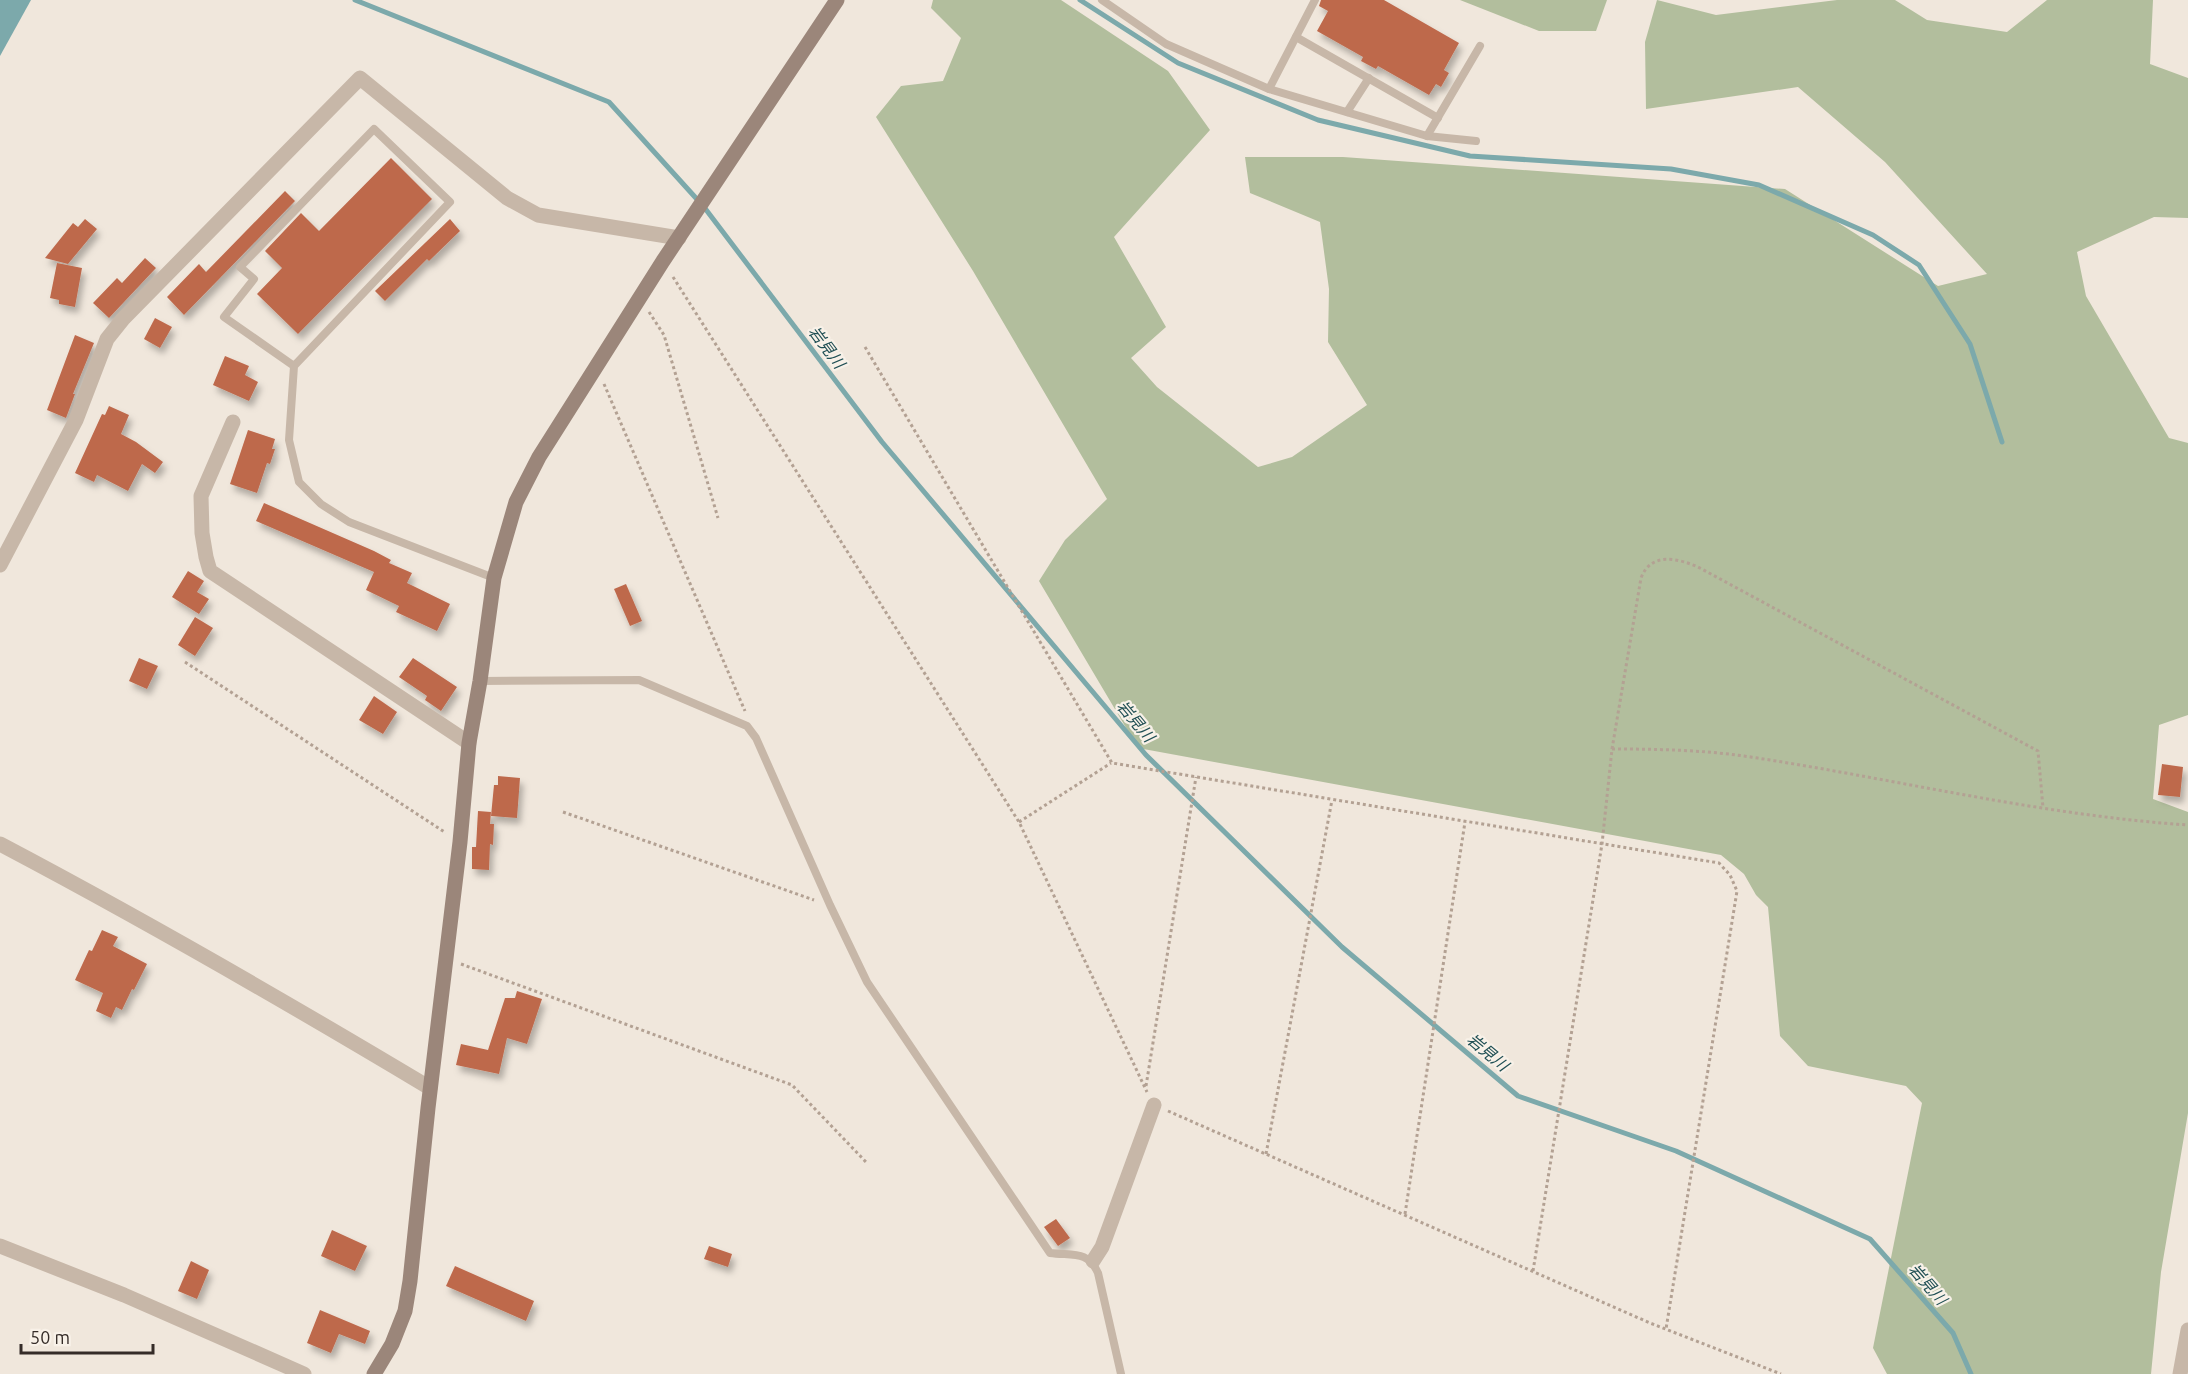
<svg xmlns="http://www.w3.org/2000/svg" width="2188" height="1374" viewBox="0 0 2188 1374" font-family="Ubuntu,'Noto Sans JP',sans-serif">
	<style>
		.green { fill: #b2be9d }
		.water { fill: #7ca9ab }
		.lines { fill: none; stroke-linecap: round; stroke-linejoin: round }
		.stream { stroke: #7ca9ab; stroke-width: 5 }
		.building { fill: #be694c; filter: url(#shadow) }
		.path { stroke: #b3a193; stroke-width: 3; stroke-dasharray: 3 3; stroke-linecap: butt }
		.lane { stroke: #c7b7a8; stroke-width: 8 }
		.street { stroke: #c7b7a8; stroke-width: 15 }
		.secondary { stroke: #9b867a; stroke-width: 15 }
		.labels { text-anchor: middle; stroke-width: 4.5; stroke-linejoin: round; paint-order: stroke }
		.water-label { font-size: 16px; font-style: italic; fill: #204f54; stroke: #f8f1e8 }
	</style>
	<defs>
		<filter id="shadow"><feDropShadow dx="3.5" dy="6" stdDeviation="3" flood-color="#0004"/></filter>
	</defs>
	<rect width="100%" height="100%" fill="#f0e7dc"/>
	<g class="green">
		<path d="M933 0H1061L1168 71 1210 130 1114 237 1166 327 1131 358 1157 387 1258 467 1292 457 1367 405 1328 342 1329 289 1320 222 1250 193 1245 157H1343L1785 189 1938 286 1987 274 1885 162 1798 87 1646 109 1645 42 1657 0 1716 15 1837 0H1895L1927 20 2007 32 2047 0H2153L2150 64 2188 78V218L2154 217 2077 252 2086 296 2169 438 2188 443V715L2159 725 2153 799 2188 812V1113L2161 1272 2151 1374H1887L1873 1348 1922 1103 1906 1086 1808 1066 1780 1036 1768 907 1756 895 1744 874 1721 855 1138 748 1039 581 1065 540 1107 499 973 271 876 117 901 86 943 81 961 38 931 8Z"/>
		<path d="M1460 0H1607L1596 31H1539Z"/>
	</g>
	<path class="water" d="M0 0H31L0 56Z"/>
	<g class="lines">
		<g class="stream">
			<path d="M355 0 609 102 704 207 882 442 1146 755 1342 947 1518 1096 1676 1151 1870 1239 1953 1333 1971 1374"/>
			<path d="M1080 0 1178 63 1318 120 1470 156 1671 169 1759 185 1873 235 1919 265 1970 344 2002 442"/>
		</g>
	</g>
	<g class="building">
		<path d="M1321 0H1384L1459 43 1444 70 1449 73 1441 87 1436 84 1429 95 1378 66 1376 69 1361 61 1363 57 1317 31 1328 11 1319 6Z"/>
		<path d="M391 158 432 199 298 334 257 294 282 268 265 251 301 213 319 231Z"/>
		<path d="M285 191 295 201 184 315 167 297 199 264 206 272Z"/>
		<path d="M85 219 97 229 68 264 45 258 73 223 78 227Z"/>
		<path d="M450 219 460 231 429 261 427 259 385 301 375 291Z"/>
		<path d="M145 258 156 268 109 318 93 303 117 278 122 283Z"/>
		<path d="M57 263 82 268 75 307 59 304V300L50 298Z"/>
		<path d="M155 318 172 327 160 348 144 339Z"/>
		<path d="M75 335 94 343 73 394H75L66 418 47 410Z"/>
		<path d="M225 356 249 366 245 375 258 382 249 401 213 385Z"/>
		<path d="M109 406 129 415 121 434 136 442 163 462 155 473 142 464 128 491 97 475 94 482 75 473 102 414 105 415Z"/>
		<path d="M248 430 275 439 272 449H275L270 464 267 463 257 493 230 484Z"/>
		<path d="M264 503 374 551 391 560 389 563 412 573 407 583 450 604 437 631 396 612 399 606 366 590 374 572 256 521Z"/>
		<path d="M188 571 204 581 197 592 209 599 199 614 172 597Z"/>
		<path d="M626 584 642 621 630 626 614 589Z"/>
		<path d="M195 617 213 628 195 656 178 645Z"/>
		<path d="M139 658 158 666 147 689 129 681Z"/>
		<path d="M413 658 457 687 441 711 425 700 427 696 399 677Z"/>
		<path d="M374 696 397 712 383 734 359 720Z"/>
		<path d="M2162 764 2183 767 2180 797 2158 795Z"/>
		<path d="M498 776 520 778 517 818 491 816 494 785H498Z"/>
		<path d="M478 811 491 812 490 824H494L493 845 490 844 489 870 472 869V847H476Z"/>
		<path d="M102 930 118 937 113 946 147 964 134 990 132 989 122 1010 116 1007 111 1018 96 1011 103 993 75 980 89 950 92 951Z"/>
		<path d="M517 991 542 999 527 1044 507 1038 499 1074 456 1065 461 1044 488 1050 505 998H515Z"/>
		<path d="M1056 1219 1070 1238 1058 1246 1044 1227Z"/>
		<path d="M332 1230 367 1246 355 1271 321 1256Z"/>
		<path d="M709 1246 732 1254 728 1267 704 1259Z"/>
		<path d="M191 1261 209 1270 197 1299 178 1291Z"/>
		<path d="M455 1266 534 1301 526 1321 446 1286Z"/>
		<path d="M320 1310 370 1331 365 1344 339 1334 331 1353 307 1343Z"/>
	</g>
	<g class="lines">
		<g class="path">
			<path d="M673 277 1019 822 1147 1092"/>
			<path d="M649 312 664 335 718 518"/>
			<path d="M865 347 1112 763 1719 863 1730 875 1737 891 1666 1329"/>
			<path d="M604 384 745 711"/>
			<path d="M185 662 446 833"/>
			<path d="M1612 749C1656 749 1701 750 1744 756 1892 778 2038 815 2188 825"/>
			<path d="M563 812 814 900"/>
			<path d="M1019 822 1111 763"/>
			<path d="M461 964 792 1085 866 1162"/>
			<path d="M1146 1086 1196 777"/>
			<path d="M1168 1111 1650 1323 1781 1374"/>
			<path d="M1266 1154 1332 800"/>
			<path d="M1405 1214 1465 822"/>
			<path d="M1533 1271 1602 844 1612 749 1641 578C1651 552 1677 558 1698 567L2038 751 2043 808"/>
		</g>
		<g class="lane">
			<path d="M1102 0 1166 44 1269 89 1427 136 1476 141"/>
			<path d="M1296 37 1438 118"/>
			<path d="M1269 89 1315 0"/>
			<path d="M1347 112 1369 78"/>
			<path d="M1427 136 1480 46"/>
			<path d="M294 366 224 317 254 279 240 267 374 129 450 202 294 366 289 440 299 482 321 504 349 522 494 578"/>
			<path d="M480 681 639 680 747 726 756 738 830 905 867 982 1050 1253C1072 1256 1088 1250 1098 1273L1121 1374"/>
		</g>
		<g class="street">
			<path d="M233 422 201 496 202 533 206 557 210 571 469 743"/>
			<path d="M0 565 76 420 107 339 123 319 360 78 507 198 538 215 679 238"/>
			<path d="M0 844C146 921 288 1003 430 1088"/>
			<path d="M0 1246 124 1295 304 1374"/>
			<path d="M1093 1261 1102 1247 1154 1105"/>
			<path d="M2180 1374 2188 1330"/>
		</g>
		<path class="secondary" d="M374 1374 392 1344 405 1311 410 1281 428 1108 460 842 469 743 480 681 494 578 516 502 539 457 663 261 837 0"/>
	</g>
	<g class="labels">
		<g class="water-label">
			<text transform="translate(827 347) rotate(53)" y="6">岩見川</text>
			<text transform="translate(1136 721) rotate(50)" y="6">岩見川</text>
			<text transform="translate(1488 1052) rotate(40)" y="6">岩見川</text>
			<text transform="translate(1928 1284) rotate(49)" y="6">岩見川</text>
		</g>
	</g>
	<path d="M21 1344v9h132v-9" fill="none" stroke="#352c28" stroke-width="3"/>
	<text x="30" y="1344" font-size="18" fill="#352c28" stroke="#f8f1e8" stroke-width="4.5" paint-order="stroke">50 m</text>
</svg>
